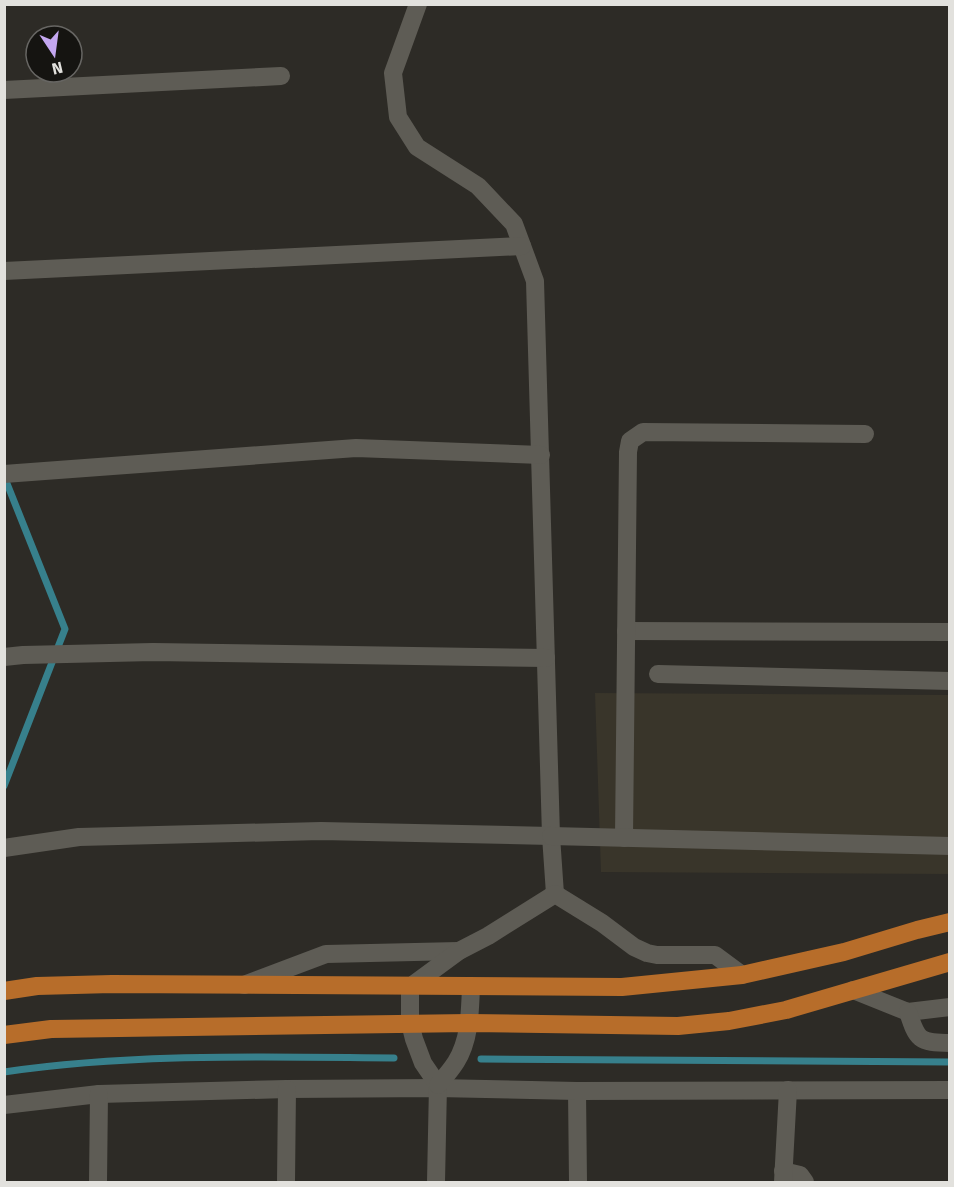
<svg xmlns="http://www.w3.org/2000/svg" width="954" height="1187" viewBox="0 0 954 1187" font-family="'Fira Sans',sans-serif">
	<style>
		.built { fill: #39352a }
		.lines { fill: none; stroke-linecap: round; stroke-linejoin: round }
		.stream { stroke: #37808c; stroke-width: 7 }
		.minor { stroke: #5e5c55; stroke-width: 18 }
		.tertiary { stroke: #5e5c55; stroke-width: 18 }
		.secondary { stroke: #5e5c55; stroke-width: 18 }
		.primary { stroke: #b76d2a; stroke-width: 18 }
	</style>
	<rect width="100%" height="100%" fill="#2d2b26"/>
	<path class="built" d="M595 693 949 695V874L601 872Z"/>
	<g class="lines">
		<g class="stream">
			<path d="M4 476 65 629 4 786"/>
			<path d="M481 1059 950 1062"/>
			<path d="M4 1072C133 1053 264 1057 394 1058"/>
		</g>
		<g class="minor">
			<path d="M418 4 393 73 398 117 417 147 478 186 514 224 535 281 551 836 555 894"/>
			<path d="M4 90 281 76"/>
			<path d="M4 271 522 246"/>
			<path d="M4 474 356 448 541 455"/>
			<path d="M626 631 950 632"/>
			<path d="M4 657 23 655 153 652 546 658"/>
			<path d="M658 674 950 681"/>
			<path d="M624 838 628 452 630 441 643 432 865 434"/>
			<path d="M4 848 79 837 321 831 551 836"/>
			<path d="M244 985 326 954 459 951"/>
			<path d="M410 987 459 951 488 936 555 894 602 923 634 947 647 953 657 955H715L742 975"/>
			<path d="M853 990 908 1012 950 1007"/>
			<path d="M908 1012C917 1039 918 1043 950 1043"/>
			<path d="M577 1091 578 1182"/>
			<path d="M4 1105 99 1094 287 1089 437 1088 577 1091 950 1090"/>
			<path d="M783 1171 800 1175 805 1182"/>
			<path d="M98 1182 99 1094"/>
			<path d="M286 1182 287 1089"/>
			<path d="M783 1182 788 1090"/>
		</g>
		<path class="tertiary" d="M551 836 950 846"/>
		<g class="secondary">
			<path d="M410 987V1023L414 1039 423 1063 438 1085 436 1182"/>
			<path d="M438 1085C444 1078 451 1070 456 1062 470 1040 470 1011 471 986"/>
		</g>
		<g class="primary">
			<path d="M4 991 37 986 112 984 622 987 742 975 844 952 917 930 950 922"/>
			<path d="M4 1035 51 1029 469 1023 678 1026 729 1021 786 1010 950 962"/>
		</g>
	</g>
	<rect width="954" height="1187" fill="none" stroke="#e2e1dd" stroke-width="12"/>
	<g transform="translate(54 54) rotate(167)"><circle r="28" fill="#151411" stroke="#676663" stroke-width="1.5"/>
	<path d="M0-4.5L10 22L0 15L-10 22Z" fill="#c4a7f1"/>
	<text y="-9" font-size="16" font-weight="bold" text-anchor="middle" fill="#e2e1dd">N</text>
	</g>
</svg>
